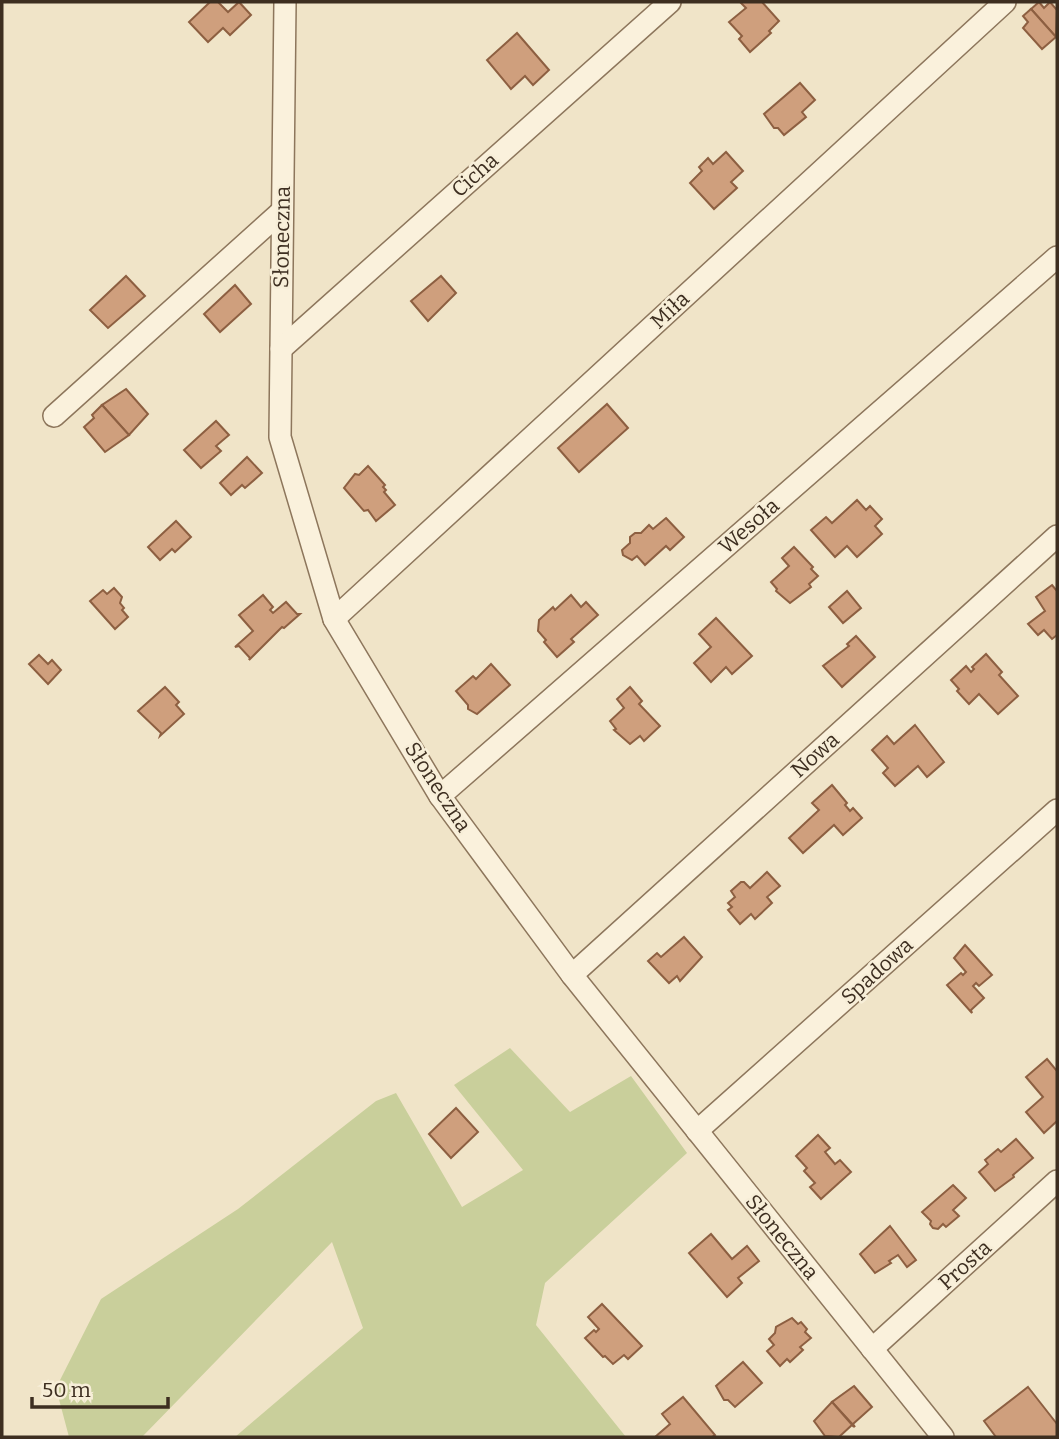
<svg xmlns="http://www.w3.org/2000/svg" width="1059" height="1439" viewBox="0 0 1059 1439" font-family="Bitter,serif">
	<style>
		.green { fill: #c9cf9b }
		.building { fill: #cf9f7d; stroke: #8d5f41; stroke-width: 2 }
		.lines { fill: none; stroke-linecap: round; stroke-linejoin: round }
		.minor-casing { stroke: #8d765c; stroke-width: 24 }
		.minor { stroke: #faf1dc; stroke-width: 21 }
		.labels { text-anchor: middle; stroke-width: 5; stroke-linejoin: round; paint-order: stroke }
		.street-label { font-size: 21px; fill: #3d2e20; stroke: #f7eed8 }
	</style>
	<rect width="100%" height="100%" fill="#f0e4c8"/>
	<path class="green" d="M510 1048 570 1112 631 1076 687 1153 545 1283 536 1325 626 1437H235L363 1328 332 1242 142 1437H69L56 1388 101 1299 238 1209 376 1101 396 1093 462 1207 523 1170 454 1085Z"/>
	<g class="building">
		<path d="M210 2H218L228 12 239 2 251 15 230 35 223 28 208 42 189 22Z"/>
		<path d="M740 2H762L779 21 769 31 771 33 750 52 739 39 742 36 729 22 746 8Z"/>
		<path d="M1039 2 1044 8 1050 2 1057 10 1056 37 1031 9Z"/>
		<path d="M1031 9 1056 37 1042 49 1023 28 1028 22 1023 16Z"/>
		<path d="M517 33 549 70 533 85 525 76 511 89 487 60Z"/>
		<path d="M800 83 815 100 802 112 806 117 784 135 778 128H774L764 114Z"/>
		<path d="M726 152 743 171 731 182 737 188 714 209 690 183 702 171 699 167 708 158 713 164Z"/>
		<path d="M126 276 145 296 108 328 90 310Z"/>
		<path d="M441 276 456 293 428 321 411 301Z"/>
		<path d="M235 285 251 304 220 332 204 314Z"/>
		<path d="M126 389 148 414 129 435 102 405Z"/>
		<path d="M607 404 628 428 579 472 558 448Z"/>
		<path d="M102 405 129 435 105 452 84 427 94 418 92 415Z"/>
		<path d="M216 421 229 435 216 446 221 451 201 468 184 450Z"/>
		<path d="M247 457 262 473 245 488 242 485 231 495 220 483Z"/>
		<path d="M368 466 385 485 383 487 386 490 384 492 395 505 376 521 368 510 364 511 344 488 355 474 359 475Z"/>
		<path d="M857 500 866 510 870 506 882 519 875 526 882 534 857 557 847 546 835 557 811 530 826 517 832 523Z"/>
		<path d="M666 518 684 537 670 550 666 546 645 565 637 556 632 560 623 555 622 550 630 543V537L635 533H641L649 525 653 529Z"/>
		<path d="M176 521 191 537 175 552 172 549 160 560 148 547Z"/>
		<path d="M794 547 813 567 811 569 818 576 809 584 811 587 790 603 776 591 777 589 771 582 789 566 782 558Z"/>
		<path d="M1052 585 1057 591V635L1052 639 1044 630 1038 635 1028 624 1045 611 1036 597Z"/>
		<path d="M114 588 122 597 120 603 124 608 122 610 128 617 115 629 90 601 103 590 107 594Z"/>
		<path d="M847 591 861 608 843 623 829 607Z"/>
		<path d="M263 595 273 607 270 610 273 613 286 602 297 614H300L284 628 282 627 249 660 250 658 239 646 235 647 253 631 239 615Z"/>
		<path d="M571 595 581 607 586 602 598 615 571 639 574 642 557 657 544 642 546 640 538 631 539 620 553 607 555 610Z"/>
		<path d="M716 618 752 656 732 674 726 667 711 682 694 663 711 647 699 634Z"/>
		<path d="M856 636 875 657 842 687 823 666 849 646 847 644Z"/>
		<path d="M986 654 1002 672 999 675 1018 696 998 714 979 694 969 704 957 691 959 689 951 680 966 666 971 672 974 669 972 667Z"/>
		<path d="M39 655 48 664 52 660 61 670 48 684 29 664Z"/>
		<path d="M491 664 510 685 477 714 468 709V705L456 691 473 676 476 679Z"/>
		<path d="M165 687 179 702 176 705 184 714 160 736 161 733 138 711Z"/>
		<path d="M630 687 642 701 639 704 660 726 644 741 640 736 630 744 614 730 616 729 610 721 624 708 617 699Z"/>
		<path d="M915 725 944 762 927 777 918 766 895 786 883 773 888 768 872 750 887 736 894 744Z"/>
		<path d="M832 785 847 803 845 805 850 811 853 808 862 818 843 835 834 825 803 853 789 838 819 810 812 803Z"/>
		<path d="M767 872 780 886 767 897 772 903 755 919 751 914 740 924 728 910 732 907 728 903 735 897 731 891 741 882H744L750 888Z"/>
		<path d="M684 937 702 957 680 981 677 976 669 983 648 961 657 953 661 957Z"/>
		<path d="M965 945 992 975 979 986 976 983 973 986 984 998 971 1010 972 1013 947 985 961 973 963 975 966 972 954 958Z"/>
		<path d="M1047 1059 1057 1071V1121L1044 1133 1026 1112 1043 1097 1026 1077Z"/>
		<path d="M456 1108 478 1132 451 1158 429 1134Z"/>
		<path d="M818 1135 830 1148 825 1152 835 1164 840 1160 851 1172 821 1199 810 1187 815 1183 804 1171 807 1168 796 1156Z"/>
		<path d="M1016 1139 1033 1158 1013 1175 1014 1177 995 1191 979 1172 988 1164 985 1160 998 1149 1001 1152Z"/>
		<path d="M953 1185 966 1198 953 1210 959 1216 946 1227 943 1224 938 1229 933 1228 930 1224 931 1221 922 1212Z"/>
		<path d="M890 1226 916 1260 907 1267 898 1255 889 1261 891 1263 875 1273 860 1254Z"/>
		<path d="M711 1234 732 1259 747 1246 759 1261 738 1278 742 1283 727 1297 689 1253Z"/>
		<path d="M602 1304 642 1346 628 1359 624 1355 613 1364 605 1356 603 1357 585 1338 594 1330 596 1332 599 1329 588 1317Z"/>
		<path d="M792 1318 798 1324 801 1322 807 1329 805 1332 811 1338 800 1347 803 1350 790 1362 787 1359 780 1366 767 1351 774 1345 769 1339 775 1333 776 1327Z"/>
		<path d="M743 1362 762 1383 735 1407 728 1400H724L716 1386Z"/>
		<path d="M854 1386 872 1407 853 1424 855 1427 832 1402Z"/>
		<path d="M1028 1387 1057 1424V1437H996L984 1421Z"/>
		<path d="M683 1397 715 1435 712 1437H655L670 1424 662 1414Z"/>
		<path d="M832 1402 854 1427 852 1425 839 1437 825 1436 814 1421Z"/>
	</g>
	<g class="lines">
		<g class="minor-casing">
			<g id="minor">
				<path d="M285 2 280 437 334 619 440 796 572 975 943 1437"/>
				<path d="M281 349 670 2"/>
				<path d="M54 416 282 211"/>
				<path d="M334 619 1005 2"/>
				<path d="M440 796 1057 257"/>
				<path d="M572 975 1057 536"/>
				<path d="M697 1131 1057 810"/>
				<path d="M872 1349 1057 1181"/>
			</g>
		</g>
		<use href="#minor" class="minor"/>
	</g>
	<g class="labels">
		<g class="street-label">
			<text transform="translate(475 175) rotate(-42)" y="7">Cicha</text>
			<text transform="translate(282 237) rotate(-89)" y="7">Słoneczna</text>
			<text transform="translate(670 310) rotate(-43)" y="7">Miła</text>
			<text transform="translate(749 526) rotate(-41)" y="7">Wesoła</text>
			<text transform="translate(815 755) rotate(-42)" y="7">Nowa</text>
			<text transform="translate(438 787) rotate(57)" y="7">Słoneczna</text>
			<text transform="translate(877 971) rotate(-42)" y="7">Spadowa</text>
			<text transform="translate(782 1237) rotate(51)" y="7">Słoneczna</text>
			<text transform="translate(965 1265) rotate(-42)" y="7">Prosta</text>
		</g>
	</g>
	<rect width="1059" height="1439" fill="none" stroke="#3d2e20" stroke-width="7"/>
	<path d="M32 1397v10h136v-10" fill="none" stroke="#3d2e20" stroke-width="3.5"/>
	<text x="42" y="1397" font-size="21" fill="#3d2e20" stroke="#f7eed8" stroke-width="5" paint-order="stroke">50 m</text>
</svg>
